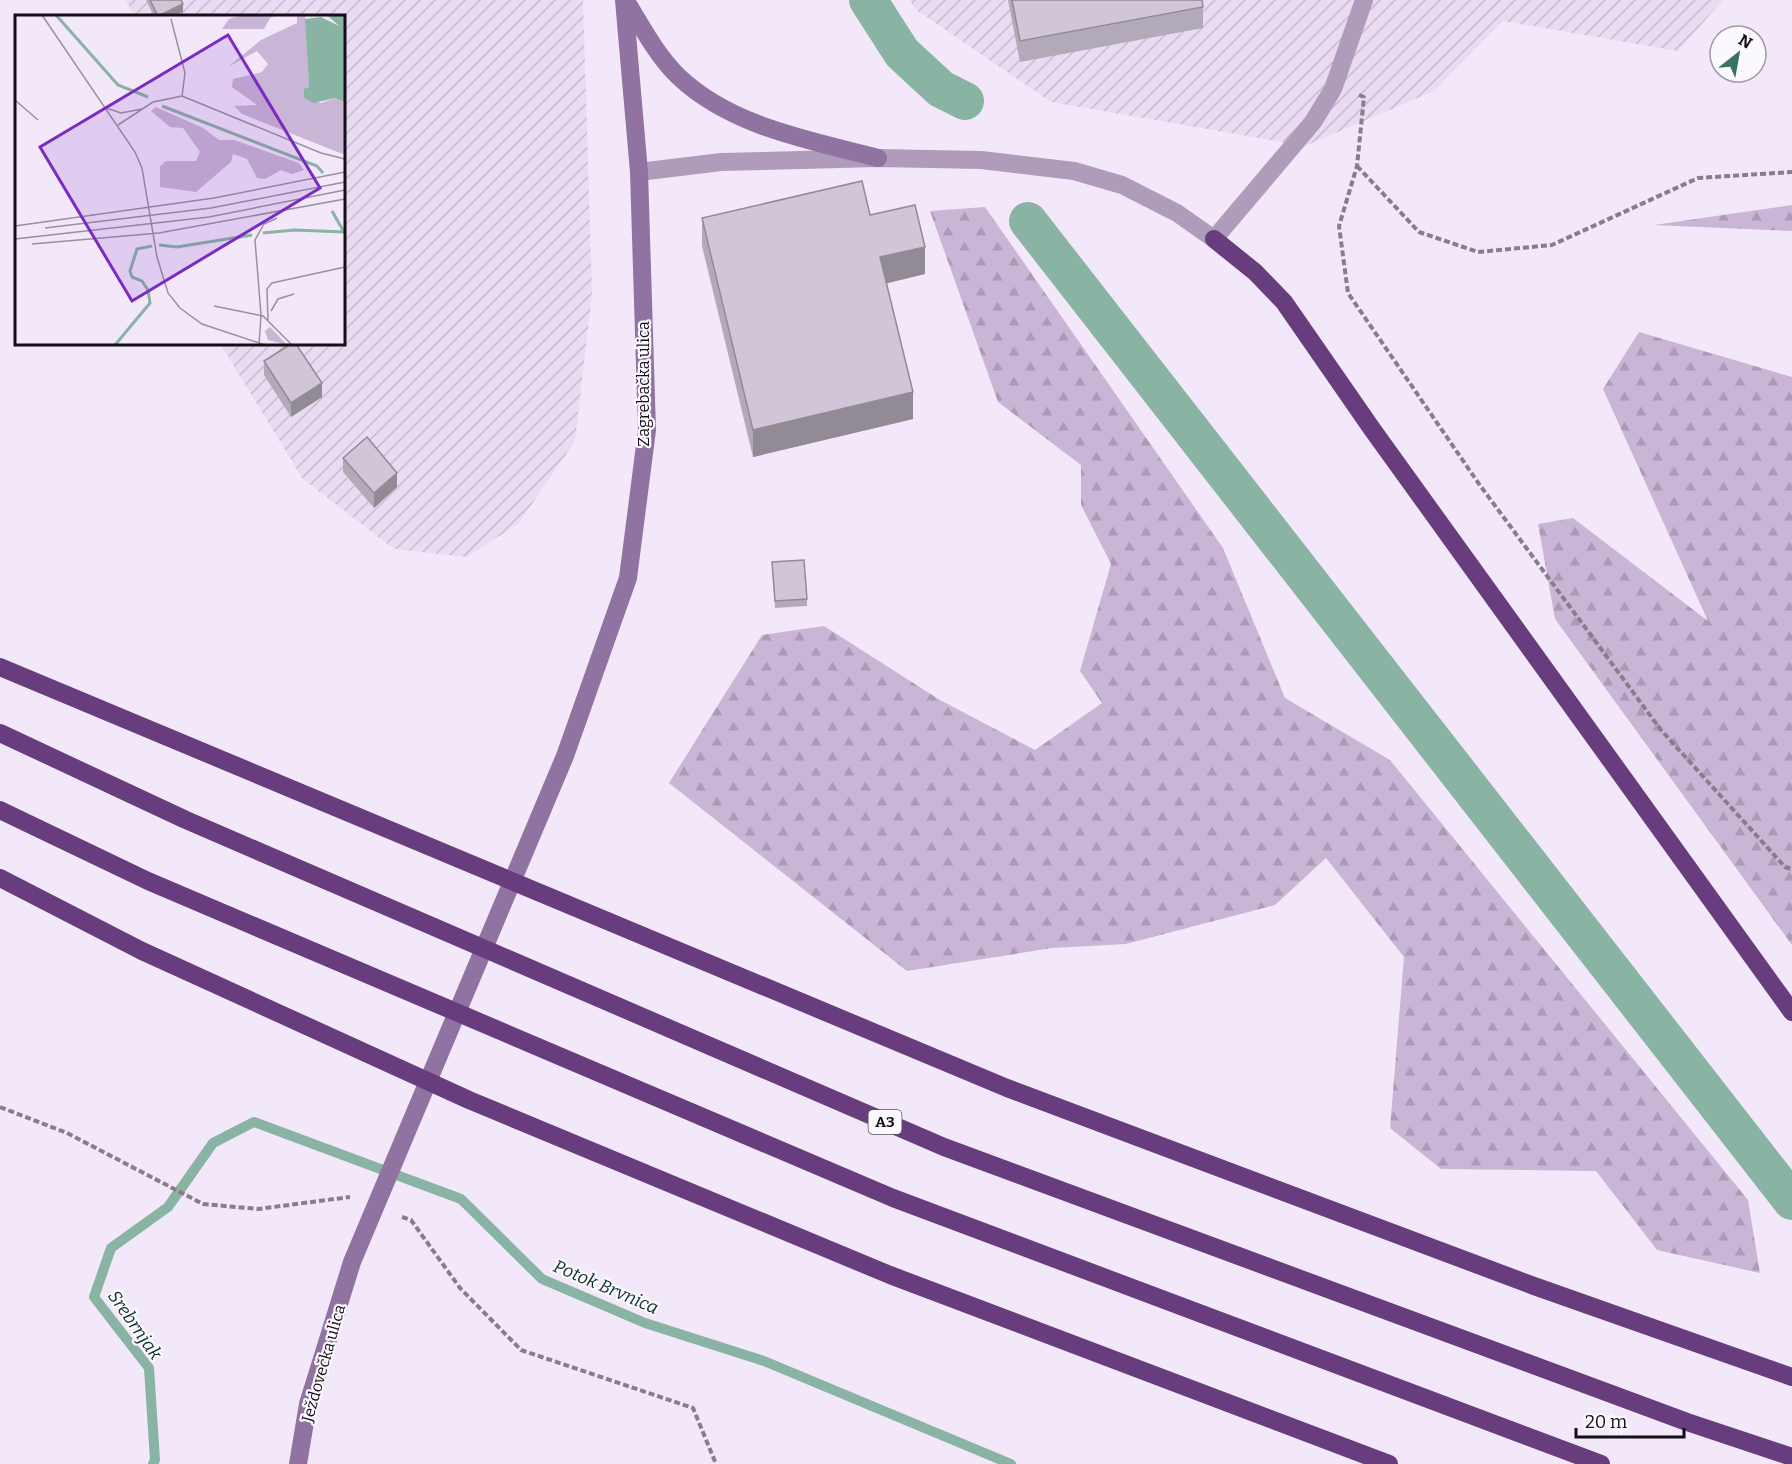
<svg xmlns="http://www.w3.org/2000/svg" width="1792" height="1464" viewBox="0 0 1792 1464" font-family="Bitter,serif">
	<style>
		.industrial { fill: url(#industrial-furrows) }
		.forest { fill: url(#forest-firs) }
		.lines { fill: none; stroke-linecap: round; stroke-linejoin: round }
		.stream { stroke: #89b3a3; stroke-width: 10 }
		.canal { stroke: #89b3a3; stroke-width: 38 }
		.path { stroke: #867e8a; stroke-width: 4; stroke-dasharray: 6 3; stroke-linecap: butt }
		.service { stroke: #af9bba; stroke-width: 18 }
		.minor { stroke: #af9bba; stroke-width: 18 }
		.secondary { stroke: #9073a1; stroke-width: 18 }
		.motorway { stroke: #673d7d; stroke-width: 18 }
		.wall { fill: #b3aab9 }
		.shaded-wall { fill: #928b96 }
		.building { fill: #d0c6d7; stroke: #928b96; stroke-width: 1.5 }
		.labels { text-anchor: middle; stroke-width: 4.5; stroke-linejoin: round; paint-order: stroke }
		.shield { fill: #fcf8ff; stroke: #59555b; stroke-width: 1.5 }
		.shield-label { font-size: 15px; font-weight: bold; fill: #130f15 }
		.street-label { font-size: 16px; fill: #130f15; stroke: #fcf8ff }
		.water-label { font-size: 18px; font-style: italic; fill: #0a3126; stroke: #fcf8ff }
		.inset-river { fill: none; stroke: #89b3a3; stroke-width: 3 }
		.inset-road { fill: none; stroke: #99919e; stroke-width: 1.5 }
		.view { fill: #7b2cbf; fill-opacity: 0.15; stroke: #7b2cbf; stroke-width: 3 }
		.inset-edge { fill: none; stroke: #130f15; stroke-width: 3 }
	</style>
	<defs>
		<pattern id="industrial-furrows" width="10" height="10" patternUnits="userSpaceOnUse" patternTransform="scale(1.5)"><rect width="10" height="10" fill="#e9dbf2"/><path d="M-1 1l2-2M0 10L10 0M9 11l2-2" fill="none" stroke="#c7bbcf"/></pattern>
		<pattern id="forest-firs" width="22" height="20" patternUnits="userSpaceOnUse" patternTransform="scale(1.5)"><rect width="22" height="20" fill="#c9b5d5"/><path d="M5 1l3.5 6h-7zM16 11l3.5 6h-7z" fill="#ac9ab6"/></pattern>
	</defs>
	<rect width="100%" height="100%" fill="#f3e8f9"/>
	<g class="industrial">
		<path d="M126 0H583L592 293 575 441 519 523 467 557 394 549 303 479 224 350 222 344H344V16H134Z"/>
		<path d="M910 0H1723L1678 51 1503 21 1434 91 1305 146 1051 102 915 9Z"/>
	</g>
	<g class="forest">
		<path d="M1792 205V231L1654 225Z"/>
		<path d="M985 207 1223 548 1285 698 1390 760 1748 1200 1760 1273 1657 1250 1596 1171 1441 1169 1390 1128 1404 957 1326 858 1275 905 1126 944 1052 948 907 971 669 783 762 635 824 626 940 700 1035 750 1102 703 1080 671 1111 564 1081 505V465L998 402 930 211Z"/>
		<path d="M1639 332 1792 377V945L1555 619 1538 524 1573 518 1708 621 1603 389Z"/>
	</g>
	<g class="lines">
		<path class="stream" d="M153 1464 155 1460 149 1368 94 1297 111 1248 168 1207 213 1143 254 1122 461 1199 542 1279 645 1323 764 1361 1011 1464"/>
		<g class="canal">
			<path d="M868 0 902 53 941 89 965 101"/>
			<path d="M1028 221 1792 1201"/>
		</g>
		<g class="path">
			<path d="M1359 95 1364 97 1357 166 1339 226 1348 293 1479 484 1661 730 1785 867 1792 869"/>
			<path d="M1357 166 1419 232 1478 252 1552 245 1698 178 1792 172"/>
			<path d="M0 1107 67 1133 203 1204 258 1209 350 1197"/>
			<path d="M402 1217 411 1220 460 1288 521 1350 693 1408 716 1464"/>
		</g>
		<path class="service" d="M1214 239 1313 122 1333 89 1364 0"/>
		<path class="minor" d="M639 172 721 162 878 158 981 160 1074 171 1122 185 1177 213 1214 239"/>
		<g class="secondary">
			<path d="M626 1C642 27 657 56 679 77 732 127 810 140 878 158"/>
			<path d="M298 1464 308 1404 352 1262 565 756 628 578 647 430 639 172 624 0"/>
		</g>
		<g class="motorway">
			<path d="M1214 239 1255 272 1284 302 1372 429 1792 1012"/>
			<path d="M0 667 1007 1088 1534 1286 1792 1377"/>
			<path d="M0 733 186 820 944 1147 1687 1422 1792 1457"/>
			<path d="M0 810 148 881 893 1198 1601 1464"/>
			<path d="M0 878 142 951 469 1100 890 1275 1389 1464"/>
		</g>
	</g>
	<g class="wall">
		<path d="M146 0H181L183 12 173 16H154Z"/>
		<path d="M1008 0H1202L1203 7V28L1020 62Z"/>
		<path d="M870 215 925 274 886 283 913 419 753 457 702 246V218Z"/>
		<path d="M264 361 322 397 291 417 264 375Z"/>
		<path d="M343 458 397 487 374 508 343 472Z"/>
		<path d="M772 562 807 599V606L775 608Z"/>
	</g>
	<g class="shaded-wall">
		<path d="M183 4V12L173 16H158Z"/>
		<path d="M925 247V274L880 285V257Z"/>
		<path d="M322 383V397L291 417V403Z"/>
		<path d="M913 392V419L753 457V430Z"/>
		<path d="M397 473V487L374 508V493Z"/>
	</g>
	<g class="building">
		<path d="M150 0H181L183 4 158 16Z"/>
		<path d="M1012 0H1202L1203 7 1020 41Z"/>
		<path d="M862 181 870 215 915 205 925 247 880 257 913 392 753 430 702 218Z"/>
		<path d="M291 344H296L322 383 291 403 264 361Z"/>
		<path d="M367 437 397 473 374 493 343 458Z"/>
		<path d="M804 560 807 599 775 601 772 562Z"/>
	</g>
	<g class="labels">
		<rect class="shield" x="868.5" y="1110" width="33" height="24" rx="4.5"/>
		<g class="shield-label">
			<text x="885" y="1127">A3</text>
		</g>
		<g class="street-label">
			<text transform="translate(643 384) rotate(-90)" y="6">Zagrebačka ulica</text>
			<text transform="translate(323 1363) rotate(-74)" y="6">Ježdovečka ulica</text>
		</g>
		<g class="water-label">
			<text transform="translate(606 1287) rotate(23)" y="6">Potok Brvnica</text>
			<text transform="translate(135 1325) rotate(55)" y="6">Srebrnjak</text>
		</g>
	</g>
	<g transform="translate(15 15)">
		<rect width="330" height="330" fill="#f3e8f9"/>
		<path d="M255 312 257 314 272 330 253 325 250 316Z" fill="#c9b5d5"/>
		<path d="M229 0H262L255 3 249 14H207L214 4ZM282 0H290L294 72 289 75V83L306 88 320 83 330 87V140L227 99 219 91 242 90 217 72 218 64 247 57 253 49 242 36 213 52 246 25 282 8ZM141 92 188 113 204 125H219L284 148 289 155 277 159 266 155 250 164 242 163 232 144 218 139 216 147 181 177 145 172V151L151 146H181L185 137 168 113 155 112 136 96Z" fill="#c9b5d5"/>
		<path d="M312 0H330V87L320 83 299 88 289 83V74L294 72 290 4 306 2 324 11Z" fill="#89b3a3"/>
		<path class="inset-river" d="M41 0 103 70 133 82M147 91 302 151 308 158M317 196 329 217M248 218 279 215 330 217M144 230 162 232 237 220M100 330 135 288 133 275 127 266 117 262 115 256 122 234 137 231"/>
		<path class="inset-road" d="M27 0 120 137 127 153 142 242 153 278 165 293 187 309 250 330M167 81 306 138 330 144M0 85 23 105M91 93 106 98 127 94M103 110 138 87 167 81 170 58 156 4M0 211 199 183 330 157M30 213 196 193 330 167M0 224 194 202 330 175M17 229 144 218 330 184M199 291 248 301 277 330M256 296 263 284 279 279M246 300 240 225 249 209 262 203M253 305 252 274 257 268 330 252M244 330 246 300"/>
		<path class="view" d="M213 20 305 173 117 286 25 132Z"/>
		<rect width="330" height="330" class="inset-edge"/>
	</g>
	<g transform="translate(1738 54) rotate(31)"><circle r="28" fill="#fcf8ff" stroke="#9f9ba1" stroke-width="1.5"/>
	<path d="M0-4.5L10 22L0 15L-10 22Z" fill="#377460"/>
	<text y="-9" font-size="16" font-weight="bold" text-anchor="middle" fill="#130f15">N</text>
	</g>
	<path d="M1576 1428v9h108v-9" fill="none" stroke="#130f15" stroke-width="3"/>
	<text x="1585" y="1428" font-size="18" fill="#130f15" stroke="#fcf8ff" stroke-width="4.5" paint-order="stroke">20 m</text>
</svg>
